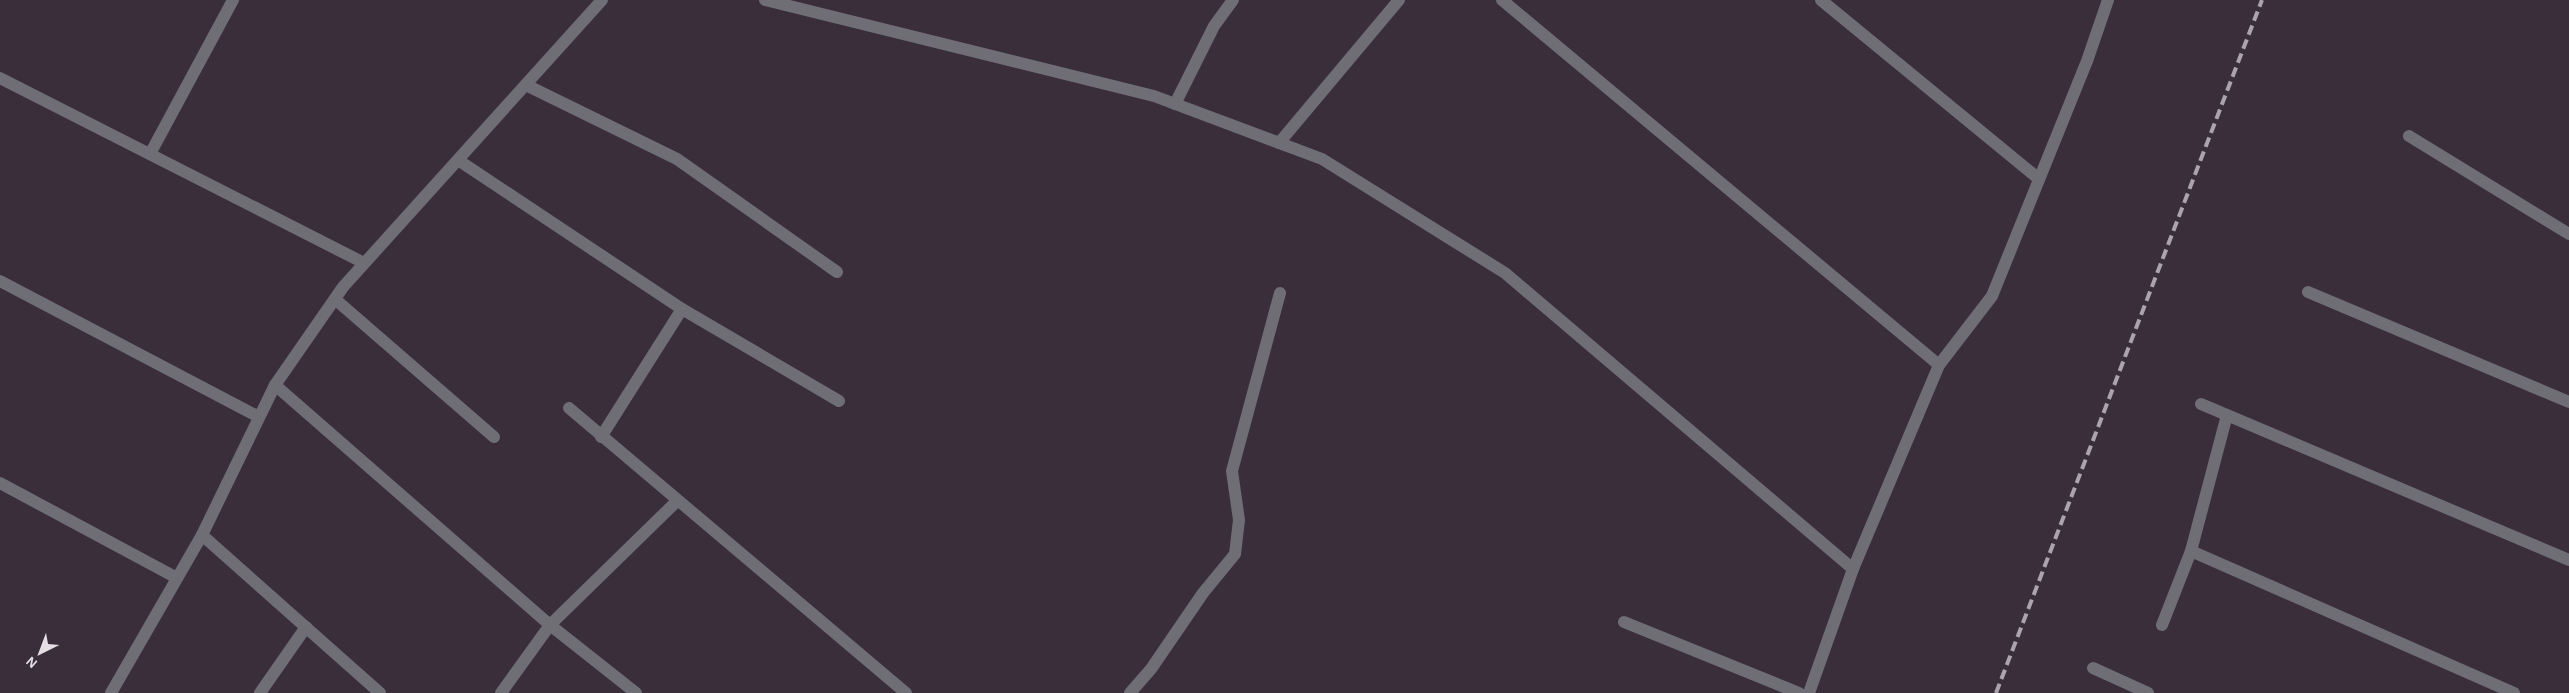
<svg xmlns="http://www.w3.org/2000/svg" width="2569" height="693" viewBox="0 0 2569 693" font-family="'Alegreya Sans',sans-serif">
	<style>
		.lines { fill: none; stroke-linecap: round; stroke-linejoin: round }
		.minor { stroke: #706e75; stroke-width: 12 }
		.rail { stroke: #aca3ac; stroke-width: 4; stroke-dasharray: 10 5; stroke-linecap: butt }
	</style>
	<rect width="100%" height="100%" fill="#392e39"/>
	<g class="lines">
		<g class="minor">
			<path d="M765 0 1154 96 1322 159 1505 273 1853 569"/>
			<path d="M1502 0 1939 365"/>
			<path d="M1821 0 2039 179"/>
			<path d="M0 78 364 263"/>
			<path d="M526 85 677 159 837 272"/>
			<path d="M1175 104 1214 26 1233 0"/>
			<path d="M2409 136 2569 234"/>
			<path d="M1279 143 1399 0"/>
			<path d="M150 154 233 0"/>
			<path d="M458 160 682 309 839 401"/>
			<path d="M0 281 259 417"/>
			<path d="M2308 292 2569 402"/>
			<path d="M336 300 494 437"/>
			<path d="M275 385 550 625 636 693"/>
			<path d="M2201 404 2569 560"/>
			<path d="M569 408 906 693"/>
			<path d="M601 437 682 309"/>
			<path d="M0 483 177 578"/>
			<path d="M202 535 380 693"/>
			<path d="M2191 551 2514 693"/>
			<path d="M1624 622 1799 693"/>
			<path d="M2162 625 2191 551 2227 415"/>
			<path d="M2093 668 2148 693"/>
			<path d="M111 693 202 535 275 385 343 287 602 0"/>
			<path d="M260 693 306 627"/>
			<path d="M501 693 550 625 677 501"/>
			<path d="M1130 693 1151 669 1203 593 1235 554 1239 520 1232 471 1280 293"/>
			<path d="M1809 693 1853 569 1939 365 1992 296 2087 61 2108 0"/>
		</g>
		<path class="rail" d="M1996 693 2262 0"/>
	</g>
	<g transform="translate(40 653) rotate(222)" stroke="#392e39" stroke-width="4" paint-order="stroke">
	<path d="M0-4L9 19L0 12L-9 19Z" fill="#e5dee5"/>
	<text y="-8" font-size="14" font-weight="bold" text-anchor="middle" fill="#e5dee5">N</text>
	</g>
</svg>
